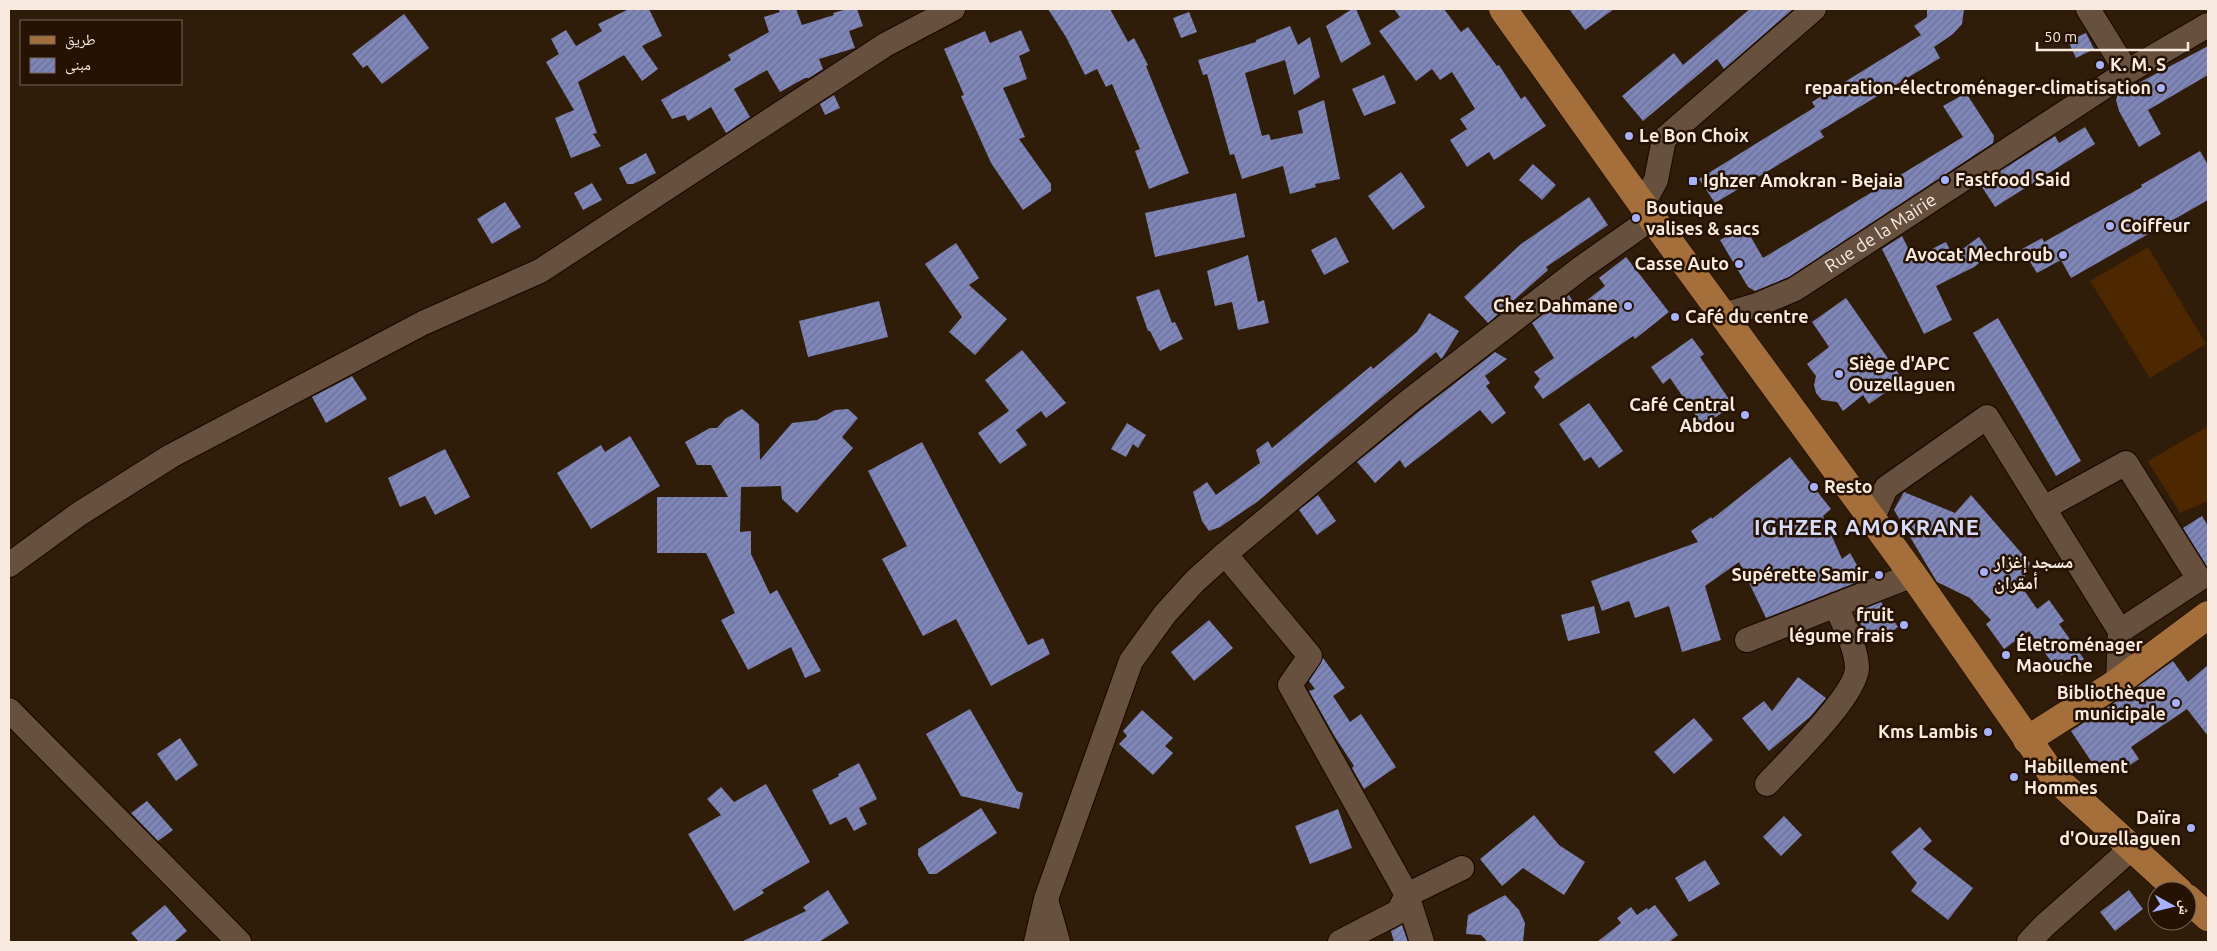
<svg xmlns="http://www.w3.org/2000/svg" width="2217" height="951" viewBox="0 0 2217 951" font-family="Ubuntu,'Noto Naskh Arabic',sans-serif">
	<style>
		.pitch { fill: #4c2700 }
		.building { fill: url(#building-hatch) }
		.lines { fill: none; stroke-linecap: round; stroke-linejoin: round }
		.minor-casing { stroke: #160600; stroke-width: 26 }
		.major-casing { stroke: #160600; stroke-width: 29 }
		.minor { stroke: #67503d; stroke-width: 24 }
		.major { stroke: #a56f3b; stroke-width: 28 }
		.poi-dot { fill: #a7b1fc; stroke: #251202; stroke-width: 2 }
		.labels { text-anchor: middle; stroke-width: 5; stroke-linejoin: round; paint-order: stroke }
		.poi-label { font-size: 18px; font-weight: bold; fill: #f8eadf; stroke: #251202; text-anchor: start }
		.street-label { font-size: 18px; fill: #f8eadf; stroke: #251202 }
		.district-label { font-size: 22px; font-weight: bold; letter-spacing: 1px; fill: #d7dcf9; stroke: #251202 }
	</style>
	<defs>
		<pattern id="building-hatch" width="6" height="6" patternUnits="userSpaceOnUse" patternTransform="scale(1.25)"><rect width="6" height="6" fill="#7f86ba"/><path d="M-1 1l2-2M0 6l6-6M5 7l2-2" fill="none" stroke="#6c7090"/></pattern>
	</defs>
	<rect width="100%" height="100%" fill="#2f1c09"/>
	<g class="pitch">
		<path d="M2148 247 2206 344 2150 378 2090 281Z"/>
		<path d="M2208 426V501L2180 513 2148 461Z"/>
	</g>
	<g class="building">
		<path d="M629 9H649L662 36 642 46 658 69 642 81 624 55 578 82 597 133 593 134 601 146 571 158 555 118 574 110 546 62 559 54 551 39 566 30 576 46 602 31 598 24Z"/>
		<path d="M778 9H796L802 25 834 15 833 13 847 9H857L863 26 849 31 855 48 819 59 823 69 809 78H805L780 92 767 70 734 89 750 117 726 133 711 107 688 121 685 115 672 119 661 100 731 60 728 55 769 32 764 17 780 12Z"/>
		<path d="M1048 9H1110L1128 42 1134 38 1148 65 1146 66 1189 173 1149 189 1135 151 1140 149 1112 84 1106 87 1097 69 1085 75 1066 37Z"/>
		<path d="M1352 9H1356L1371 44 1341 63 1326 26Z"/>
		<path d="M1394 9H1444L1461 32 1468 27 1497 66 1499 65 1521 99 1525 96 1546 126 1494 160 1489 152 1467 167 1450 140 1467 129 1460 119 1475 109 1452 72 1440 80 1432 69 1416 81 1379 31 1400 17Z"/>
		<path d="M1569 9H1614L1585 30Z"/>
		<path d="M1750 9H1793L1724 69 1717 59 1643 121 1622 96 1674 53 1683 65Z"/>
		<path d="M1927 9H1964L1962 24 1953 34 1934 47 1940 58 1820 131 1824 137 1715 203 1699 179 1815 107 1812 102 1921 35 1914 26 1927 17Z"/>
		<path d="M1189 12 1197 32 1181 38 1173 18Z"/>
		<path d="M404 14 429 48 382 84 367 65 363 68 352 54Z"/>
		<path d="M1290 26 1298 45 1310 37 1320 77 1294 95 1285 60 1245 73 1262 136 1269 134 1271 140 1303 133 1298 111 1324 100 1340 179 1315 184 1316 187 1290 194 1283 166 1242 179 1234 154 1230 155 1207 74 1203 75 1198 60 1256 42V40Z"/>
		<path d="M1021 30 1030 51 1019 56 1027 79 1003 88 1025 137 1019 139 1051 184V191L1023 210 991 163 961 96 964 95 944 49 985 31 990 43Z"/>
		<path d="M2086 33 2094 49 2076 58 2068 41Z"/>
		<path d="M2208 46V75L2148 110 2161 134 2139 147 2119 111 2116 100 2118 94Z"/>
		<path d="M1384 75 1396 103 1364 116 1352 89Z"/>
		<path d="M1966 93 1994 136 1993 143 1789 277 1755 291 1748 287 1720 240 1745 227 1763 258 1963 137 1943 106Z"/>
		<path d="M834 95 840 108 825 115 820 104Z"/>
		<path d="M2085 127 2095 144 1995 207 1980 184 2055 136 2059 143Z"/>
		<path d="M2200 151 2208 165V200L2071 278 2061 260 2037 273 2022 249 2042 238 2044 242 2142 187 2141 185Z"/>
		<path d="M646 153 656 173 633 184H627L619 168Z"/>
		<path d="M1533 164 1556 185 1542 200 1519 180Z"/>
		<path d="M1401 172 1425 207 1393 230 1368 196Z"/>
		<path d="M592 183 602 200 583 210 574 193Z"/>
		<path d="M1236 193 1245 237 1155 257 1145 213Z"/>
		<path d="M1589 197 1608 225 1546 267 1548 270 1488 323 1464 297 1521 244Z"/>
		<path d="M505 202 521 227 492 244 477 219Z"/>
		<path d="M1902 236 1913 258 1946 242 1953 256 1979 237 1991 254 1974 267 1936 286 1952 320 1924 334 1882 249Z"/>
		<path d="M1336 237 1349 262 1324 275 1311 250Z"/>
		<path d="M956 243 979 278 969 285 1007 319 975 355 949 332 962 317 925 264Z"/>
		<path d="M1248 255 1258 302 1264 300 1269 323 1238 330 1232 302 1215 306 1207 271Z"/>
		<path d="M1626 257 1669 312 1635 339 1633 336 1543 399 1534 387 1540 379 1534 372 1554 358 1532 323 1569 295 1577 308 1605 286 1599 278Z"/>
		<path d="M1159 289 1172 323 1175 322 1183 339 1160 351 1150 331H1148L1136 297Z"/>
		<path d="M1846 298 1903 380 1869 404 1863 395 1843 411 1837 402 1822 400 1816 393 1814 385 1816 376 1807 364 1829 347 1812 322Z"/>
		<path d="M879 301 888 337 808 357 799 321Z"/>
		<path d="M1429 313 1459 331 1443 357 1441 359 1436 352 1257 502 1220 527 1209 531 1202 521 1193 492 1207 482 1216 495 1260 463 1256 450 1268 441 1272 448 1371 366 1373 369 1417 332Z"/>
		<path d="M1998 318 2081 461 2056 476 1973 333Z"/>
		<path d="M1692 338 1704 354 1700 357 1733 405 1703 426 1670 378 1663 384 1651 367Z"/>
		<path d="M1022 350 1066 403 1046 418 1041 411 1016 430 1027 445 1000 464 978 433 1009 411 985 380Z"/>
		<path d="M1495 352 1507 359 1485 376 1490 383 1486 386 1506 413 1492 424 1480 410 1405 468 1400 460 1375 483 1357 462 1418 412Z"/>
		<path d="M352 376 367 399 326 423 312 397Z"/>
		<path d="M1589 403 1623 451 1599 468 1591 457 1584 461 1559 424Z"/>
		<path d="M742 409 759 424 760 460 792 423 817 420 835 410 848 409 858 418 842 437 853 448 797 513 782 499 781 486 741 487 740 532 751 531V554L770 594 777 590 821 671 805 678 791 647 748 670 721 620 735 613 706 553H657V497H728L711 465H697L685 442 710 428H717L725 419Z"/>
		<path d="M1127 423 1146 435 1138 448 1133 444 1126 457 1111 449Z"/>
		<path d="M630 436 660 486 591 529 557 473 601 445 605 452Z"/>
		<path d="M922 442 1028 645 1043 638 1050 654 991 686 956 619 923 636 882 559 907 546 868 471Z"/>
		<path d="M445 449 470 497 435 515 425 496 400 507 388 478Z"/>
		<path d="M1790 457 1831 509 1823 516 1842 559 1850 553 1865 579 1766 618 1739 562 1705 586 1721 640 1682 652 1669 606 1635 618 1629 601 1602 611 1591 581 1698 542 1691 531 1711 517 1712 519Z"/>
		<path d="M1904 492 1955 513 1971 495 2030 563 2021 586 2037 609 2049 600 2064 621 2059 624 2084 659 2061 675 2029 631 2004 649 1986 624 1991 620 1970 598 1937 582 1894 510Z"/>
		<path d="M1318 495 1336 521 1317 535 1299 510Z"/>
		<path d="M2202 516 2208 526V568L2183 528Z"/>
		<path d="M1881 602 1898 627 1873 644 1854 613Z"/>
		<path d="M1594 606 1600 633 1568 641 1561 615Z"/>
		<path d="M1209 620 1233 648 1194 681 1171 652Z"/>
		<path d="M1323 658 1345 688 1333 696 1350 722 1361 714 1396 767 1364 789 1352 768 1354 766 1335 737 1309 691 1315 689 1309 681Z"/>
		<path d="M2173 661 2188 682 2208 665V736L2187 709 2131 747 2139 759 2117 774 2109 762 2097 770 2071 731 2126 695Z"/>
		<path d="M1798 677 1826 698 1810 717 1769 751 1742 718 1764 701 1772 711Z"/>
		<path d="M970 709 1017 791 1023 793 1019 809 961 796 926 734Z"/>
		<path d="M1142 710 1173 738 1165 746 1173 753 1153 775 1119 744 1127 736 1123 731Z"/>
		<path d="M1694 718 1713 740 1674 774 1654 752Z"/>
		<path d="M180 738 198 765 176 781 157 754Z"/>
		<path d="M859 763 877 799 859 808 867 824 854 831 846 817 830 825 812 790 839 776 838 774Z"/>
		<path d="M766 784 810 862 762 890 764 893 734 911 688 834 721 815 707 799 721 787 734 802Z"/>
		<path d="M147 801 173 830 158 841 131 813Z"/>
		<path d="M981 808 997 833 936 874H929L918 855V849Z"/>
		<path d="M1338 809 1352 848 1310 864 1295 826Z"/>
		<path d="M1534 815 1559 845 1585 862 1564 895 1523 868 1502 886 1480 859Z"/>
		<path d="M1784 816 1802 835 1781 856 1763 837Z"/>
		<path d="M1920 827 1932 841 1923 849 1973 888 1948 920 1911 891 1917 883 1891 852Z"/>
		<path d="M1705 860 1720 884 1689 902 1675 878Z"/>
		<path d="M828 890 849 923 819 942H741L806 911 803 907Z"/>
		<path d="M2129 890 2143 909 2115 931 2100 912Z"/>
		<path d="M1505 895 1519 910 1525 923 1523 942H1488L1481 935 1466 934 1468 915Z"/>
		<path d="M165 905 187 931 174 942H139L131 933Z"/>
		<path d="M1655 905 1678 935 1669 942H1597L1621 923 1617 918 1631 907 1637 915 1647 908 1648 910Z"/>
		<path d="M1402 925 1408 942H1394L1391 931Z"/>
	</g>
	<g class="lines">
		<g class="minor-casing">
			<g id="minor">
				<path d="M2088 9 2127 72"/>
				<path d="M1643 204 1656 180 1664 139 1814 9"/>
				<path id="s1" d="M1723 315 1757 305 1795 289 2127 72 2208 25"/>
				<path d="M2044 508 2126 463 2199 579 2120 631"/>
				<path d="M1872 520 1886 488 1987 417 2120 631 2118 682"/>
				<path d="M1225 554 1310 656 1290 685 1407 895 1422 942"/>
				<path d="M9 565 79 514 171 456 423 323 540 271 885 45 953 9"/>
				<path d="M1747 640 1913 575"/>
				<path d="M9 710 239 942"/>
				<path d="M1767 784C1787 762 1858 694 1857 667 1856 646 1843 624 1836 605"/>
				<path d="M1047 903 1058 942"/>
				<path d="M1036 942 1046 899 1131 661 1165 614 1195 581 1225 554 1409 401 1581 268 1652 218"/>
				<path d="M1340 942 1398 912 1407 895 1462 868"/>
				<path d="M2029 942 2044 926 2132 848"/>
			</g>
		</g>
		<g class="major-casing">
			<g id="major">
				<path d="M1503 9 1652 218 1913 575 2054 777 2179 891"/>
				<path d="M2027 740 2118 682 2208 615"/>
				<path d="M2187 898 2208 917"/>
			</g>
		</g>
		<use href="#minor" class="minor"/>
		<use href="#major" class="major"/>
	</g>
	<g class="poi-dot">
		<circle cx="2100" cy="65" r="5"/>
		<circle cx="2161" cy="88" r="5"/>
		<circle cx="1629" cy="136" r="5"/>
		<circle cx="1945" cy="180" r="5"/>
		<rect x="1688" y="176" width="10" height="10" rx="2.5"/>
		<circle cx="1636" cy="218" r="5"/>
		<circle cx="2110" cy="226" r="5"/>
		<circle cx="2063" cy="255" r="5"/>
		<circle cx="1739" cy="264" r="5"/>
		<circle cx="1628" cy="306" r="5"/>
		<circle cx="1675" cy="317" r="5"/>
		<circle cx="1839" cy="374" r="5"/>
		<circle cx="1745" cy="415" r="5"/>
		<circle cx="1814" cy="487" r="5"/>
		<circle cx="1984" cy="572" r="5"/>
		<circle cx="1879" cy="575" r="5"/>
		<circle cx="1904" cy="625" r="5"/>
		<circle cx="2006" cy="655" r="5"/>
		<circle cx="2176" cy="703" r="5"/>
		<circle cx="1988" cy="732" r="5"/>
		<circle cx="2014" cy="777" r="5"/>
		<circle cx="2191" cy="828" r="5"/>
	</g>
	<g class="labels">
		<g class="poi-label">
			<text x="2110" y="71">K. M. S</text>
			<text x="2151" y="94" text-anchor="end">reparation-électroménager-climatisation</text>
			<text x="1639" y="142">Le Bon Choix</text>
			<text x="1955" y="186">Fastfood Said</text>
			<text x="1703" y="187">Ighzer Amokran - Bejaia</text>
			<text x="1646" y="214">Boutique<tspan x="1646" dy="21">valises &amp; sacs</tspan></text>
			<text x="2120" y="232">Coiffeur</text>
			<text x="2053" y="261" text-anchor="end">Avocat Mechroub</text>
			<text x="1729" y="270" text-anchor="end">Casse Auto</text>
			<text x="1618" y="312" text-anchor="end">Chez Dahmane</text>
			<text x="1685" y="323">Café du centre</text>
			<text x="1849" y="370">Siège d'APC<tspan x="1849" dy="21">Ouzellaguen</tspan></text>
			<text x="1735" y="411" text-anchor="end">Café Central<tspan x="1735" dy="21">Abdou</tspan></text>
			<text x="1824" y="493">Resto</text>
			<text x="1994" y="568">مسجد إغزار<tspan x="1994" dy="21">أمقران</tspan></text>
			<text x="1869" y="581" text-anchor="end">Supérette Samir</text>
			<text x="1894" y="621" text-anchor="end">fruit<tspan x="1894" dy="21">légume frais</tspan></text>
			<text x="2016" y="651">Életroménager<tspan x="2016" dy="21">Maouche</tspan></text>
			<text x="2166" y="699" text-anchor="end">Bibliothèque<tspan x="2166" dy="21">municipale</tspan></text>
			<text x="1978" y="738" text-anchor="end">Kms Lambis</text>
			<text x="2024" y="773">Habillement<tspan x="2024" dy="21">Hommes</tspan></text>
			<text x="2181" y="824" text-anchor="end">Daïra<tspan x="2181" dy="21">d'Ouzellaguen</tspan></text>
		</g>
		<g class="street-label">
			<text dy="6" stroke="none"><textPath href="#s1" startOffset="179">Rue de la Mairie</textPath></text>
		</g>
		<g class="district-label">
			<text x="1867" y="535">IGHZER AMOKRANE</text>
		</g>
	</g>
	<rect width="2217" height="951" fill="none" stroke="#f8eadf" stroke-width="20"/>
	<rect x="20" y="20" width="162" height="65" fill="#251202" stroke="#79685a"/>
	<rect x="30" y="36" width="25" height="8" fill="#a56f3b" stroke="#79685a"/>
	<text x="65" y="45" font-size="15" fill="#f8eadf">طريق</text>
	<rect x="30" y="58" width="25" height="15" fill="url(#building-hatch)" stroke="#79685a"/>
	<text x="65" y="70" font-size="15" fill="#f8eadf">مبنى</text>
	<g transform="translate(2172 906) rotate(98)"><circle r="24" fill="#251202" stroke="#79685a"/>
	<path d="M0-4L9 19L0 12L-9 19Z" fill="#a7b1fc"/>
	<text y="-8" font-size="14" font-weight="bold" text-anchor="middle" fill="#f8eadf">ش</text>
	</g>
	<path d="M2037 42v8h151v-8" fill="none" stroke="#f8eadf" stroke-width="2.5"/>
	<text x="2044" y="42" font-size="15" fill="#f8eadf" stroke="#251202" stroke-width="4" paint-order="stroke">50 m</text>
</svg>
